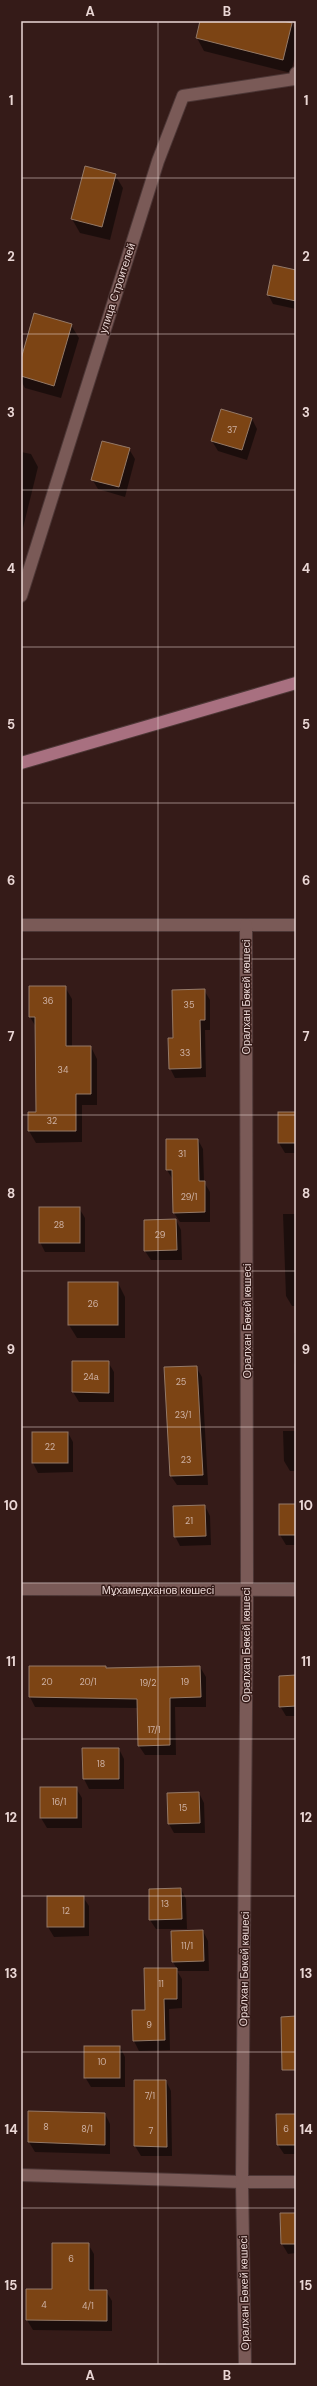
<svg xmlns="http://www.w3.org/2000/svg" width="317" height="2386" viewBox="0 0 317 2386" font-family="'DM Sans',sans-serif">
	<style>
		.shadow { fill: #0007 }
		.building { fill: #7c4414; stroke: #947967 }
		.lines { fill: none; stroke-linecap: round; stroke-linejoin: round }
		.minor-casing { stroke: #4d3736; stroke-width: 14 }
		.major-casing { stroke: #4d3736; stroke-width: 14 }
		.minor { stroke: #7a5a57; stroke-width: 12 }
		.major { stroke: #a87080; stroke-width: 12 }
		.grid { fill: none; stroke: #ead7d5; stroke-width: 1; stroke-opacity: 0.55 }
		.labels { text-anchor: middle; stroke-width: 3; stroke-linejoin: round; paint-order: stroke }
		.number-label { font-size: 9px; fill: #ceb2a5 }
		.street-label { font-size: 11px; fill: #ead7d5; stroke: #351b18 }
		.neatline { fill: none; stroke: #ead7d5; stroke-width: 1.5 }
		.grid-label { font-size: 13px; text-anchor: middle; font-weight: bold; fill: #ead7d5 }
	</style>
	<rect width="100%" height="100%" fill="#351b18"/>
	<g class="shadow">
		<path d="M201 21H279L292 24 296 32V51L291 73 204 51 197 38Z"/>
		<path d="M115 175 123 188 110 240 80 233 72 219Z"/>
		<path d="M296 271V309L273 304 268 294Z"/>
		<path d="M71 325 79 338 61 398 25 388 21 381V362Z"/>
		<path d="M252 419 257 429 247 460 218 451 212 441Z"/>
		<path d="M129 449 135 459 125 497 98 489 92 479Z"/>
		<path d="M21 452 31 454 38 467 22 532Z"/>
		<path d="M65 987 72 999V1047H91L97 1059V1105H82V1142L36 1143 29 1131 37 1112 36 1027 30 1017Z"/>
		<path d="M204 990 210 1000V1030H205L206 1077 175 1078 170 1068 174 1039Z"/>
		<path d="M279 1113H296V1153H285L279 1143Z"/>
		<path d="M167 1140H198L203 1149 204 1182 210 1192V1222H180L174 1213 173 1180 167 1170Z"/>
		<path d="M79 1208 85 1218V1252H45L40 1242Z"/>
		<path d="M283 1214H296V1306H292L286 1296Z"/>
		<path d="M176 1220 181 1230 182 1260H151L145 1251Z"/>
		<path d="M69 1283H118L125 1297V1338H77L69 1325Z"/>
		<path d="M294 1333H296V1366L294 1363Z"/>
		<path d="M73 1362H108L114 1372V1402H79L73 1392Z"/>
		<path d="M196 1367 202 1377 208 1485H177L171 1476Z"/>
		<path d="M283 1431H296V1471H290L284 1461Z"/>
		<path d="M68 1433 73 1442V1472L38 1473 33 1463Z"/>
		<path d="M280 1505H296V1545H286L280 1535Z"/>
		<path d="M205 1506 210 1516 211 1545 180 1546 175 1536Z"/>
		<path d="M200 1667 206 1677V1707H175L176 1755H145L139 1746V1708L35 1707 30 1697 107 1669Z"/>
		<path d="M296 1676V1716H286L280 1706Z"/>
		<path d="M83 1749H119L124 1759V1789H89L84 1779Z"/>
		<path d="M76 1788 82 1798V1828H47L41 1818Z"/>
		<path d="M199 1793 204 1803 205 1833H174L169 1824Z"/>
		<path d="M181 1889 186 1899 187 1929H156L150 1920Z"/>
		<path d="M83 1897 89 1906V1936L54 1937 48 1927Z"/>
		<path d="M203 1931 208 1941 209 1971H177L182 1979V2008L169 2009 170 2050 139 2051 134 2041 146 2011 177 1969 173 1962Z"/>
		<path d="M120 2047 125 2057V2087H91L85 2077Z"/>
		<path d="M166 2081 171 2091 172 2156H141L135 2146Z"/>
		<path d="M29 2112 105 2114 110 2124V2154L35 2152 29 2142Z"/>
		<path d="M296 2115V2154H284L278 2145Z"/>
		<path d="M296 2214V2253L288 2254 282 2244Z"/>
		<path d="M88 2244 94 2254V2291H106L112 2301V2331L33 2330 27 2320Z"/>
		<path d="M166 2363 197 2364 198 2365H166Z"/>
	</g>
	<g class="building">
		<path d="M200 21H283L292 23 283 60 196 38Z"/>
		<path d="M85 166 116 174 102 227 71 219Z"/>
		<path d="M273 265 296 270V301L267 295Z"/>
		<path d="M34 313 72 324 54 386 21 376V359Z"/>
		<path d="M221 409 252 418 242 450 211 441Z"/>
		<path d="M102 441 130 448 119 487 91 480Z"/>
		<path d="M29 986H66V1046H91V1094H76V1131H28V1112H36L35 1017H29Z"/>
		<path d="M205 989V1020H200L201 1068 169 1069 168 1038H173L172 990Z"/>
		<rect x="278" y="1112" width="18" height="31"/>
		<path d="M166 1139H198L199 1181H205V1212L173 1213 172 1170H166Z"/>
		<rect x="39" y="1207" width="41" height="36"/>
		<path d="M176 1219 177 1250 144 1251V1220Z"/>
		<rect x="68" y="1282" width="50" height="43"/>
		<path d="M72 1361H109V1393L72 1392Z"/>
		<path d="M197 1366 203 1475 170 1476 164 1367Z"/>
		<rect x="32" y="1432" width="36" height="31"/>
		<rect x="279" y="1504" width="17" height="31"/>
		<path d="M205 1505 206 1536 174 1537 173 1506Z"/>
		<path d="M29 1666H106V1668L200 1666 201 1697 170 1698V1745L138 1746 137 1699 29 1697Z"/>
		<path d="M296 1675V1706L279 1707V1676Z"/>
		<path d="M82 1748H119V1779H83Z"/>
		<rect x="40" y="1787" width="37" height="31"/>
		<path d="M199 1792 200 1823 168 1824 167 1793Z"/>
		<path d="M181 1888 182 1919 149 1920V1889Z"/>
		<rect x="47" y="1896" width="37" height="31"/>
		<path d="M203 1930 204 1961 172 1962 171 1931Z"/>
		<path d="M144 1968H177V1999H164L165 2040 133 2041 132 2010H145Z"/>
		<path d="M296 2016V2070H282L281 2017Z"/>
		<rect x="84" y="2046" width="36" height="32"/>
		<path d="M134 2080H166L167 2147 134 2146Z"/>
		<path d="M28 2111 105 2113V2145L28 2142Z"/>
		<path d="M276 2114H296V2145H277Z"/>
		<path d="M280 2213H296V2244H281Z"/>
		<path d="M52 2243H89V2290H107V2321L26 2320V2289H52Z"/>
	</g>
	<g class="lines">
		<g class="minor-casing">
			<g id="minor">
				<path d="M21 596 158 161 183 96 294 79 296 73"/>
				<path d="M21 925H296"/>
				<path d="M21 1589 296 1590"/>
				<path d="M21 2175 242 2182H296"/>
				<path d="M245 2365 242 2182 247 1590 246 925"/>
			</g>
		</g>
		<g class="major-casing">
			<path id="major" d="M21 763 296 683"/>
		</g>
		<use href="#minor" class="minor"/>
		<use href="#major" class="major"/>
	</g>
	<path class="grid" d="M158 21V2365M21 178H296M21 334H296M21 490H296M21 647H296M21 803H296M21 959H296M21 1115H296M21 1271H296M21 1427H296M21 1583H296M21 1739H296M21 1896H296M21 2052H296M21 2208H296"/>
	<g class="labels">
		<g class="number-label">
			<text x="232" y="433">37</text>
			<text x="48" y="1004">36</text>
			<text x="189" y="1008">35</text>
			<text x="185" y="1056">33</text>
			<text x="63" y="1073">34</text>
			<text x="52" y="1124">32</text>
			<text x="182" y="1157">31</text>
			<text x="189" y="1200">29/1</text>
			<text x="59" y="1228">28</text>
			<text x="160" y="1238">29</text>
			<text x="93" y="1307">26</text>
			<text x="91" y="1380">24а</text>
			<text x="181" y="1385">25</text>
			<text x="183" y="1418">23/1</text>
			<text x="50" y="1450">22</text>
			<text x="186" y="1463">23</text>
			<text x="189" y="1524">21</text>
			<text x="47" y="1685">20</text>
			<text x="88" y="1685">20/1</text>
			<text x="185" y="1685">19</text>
			<text x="148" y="1686">19/2</text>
			<text x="154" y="1733">17/1</text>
			<text x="101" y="1767">18</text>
			<text x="59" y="1805">16/1</text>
			<text x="183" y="1811">15</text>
			<text x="165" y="1907">13</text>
			<text x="66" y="1914">12</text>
			<text x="187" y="1949">11/1</text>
			<text x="161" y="1987">11</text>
			<text x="149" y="2028">9</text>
			<text x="102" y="2065">10</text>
			<text x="150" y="2099">7/1</text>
			<text x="46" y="2130">8</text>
			<text x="87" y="2132">8/1</text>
			<text x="286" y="2132">6</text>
			<text x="151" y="2134">7</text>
			<text x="71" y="2262">6</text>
			<text x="44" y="2308">4</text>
			<text x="88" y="2309">4/1</text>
		</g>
		<g class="street-label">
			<text transform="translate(117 288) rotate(-72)" y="4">улица Строителей</text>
			<text transform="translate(246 997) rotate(-90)" y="4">Оралхан Бөкей көшесі</text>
			<text transform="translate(247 1321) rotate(-90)" y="4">Оралхан Бөкей көшесі</text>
			<text x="158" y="1594">Мұхамедханов көшесі</text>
			<text transform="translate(246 1645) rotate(-90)" y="4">Оралхан Бөкей көшесі</text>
			<text transform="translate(244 1969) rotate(-89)" y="4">Оралхан Бөкей көшесі</text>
			<text transform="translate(244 2293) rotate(-91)" y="4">Оралхан Бөкей көшесі</text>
		</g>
	</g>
	<rect width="317" height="2386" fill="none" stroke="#351b18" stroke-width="44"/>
	<rect x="22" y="22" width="273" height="2342" class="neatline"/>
	<g class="grid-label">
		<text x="90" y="16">A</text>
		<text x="227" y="16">B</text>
		<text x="11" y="105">1</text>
		<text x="306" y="105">1</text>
		<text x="11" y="261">2</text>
		<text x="306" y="261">2</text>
		<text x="11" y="417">3</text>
		<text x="306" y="417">3</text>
		<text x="11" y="573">4</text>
		<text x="306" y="573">4</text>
		<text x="11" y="729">5</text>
		<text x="306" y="729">5</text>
		<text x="11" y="885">6</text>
		<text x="306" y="885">6</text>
		<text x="11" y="1041">7</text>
		<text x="306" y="1041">7</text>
		<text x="11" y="1198">8</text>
		<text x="306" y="1198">8</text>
		<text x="11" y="1354">9</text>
		<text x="306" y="1354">9</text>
		<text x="11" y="1510">10</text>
		<text x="306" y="1510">10</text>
		<text x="11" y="1666">11</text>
		<text x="306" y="1666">11</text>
		<text x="11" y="1822">12</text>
		<text x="306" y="1822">12</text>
		<text x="11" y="1978">13</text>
		<text x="306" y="1978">13</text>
		<text x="11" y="2134">14</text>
		<text x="306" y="2134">14</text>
		<text x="11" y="2290">15</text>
		<text x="306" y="2290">15</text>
		<text x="90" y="2380">A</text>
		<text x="227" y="2380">B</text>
	</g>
</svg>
